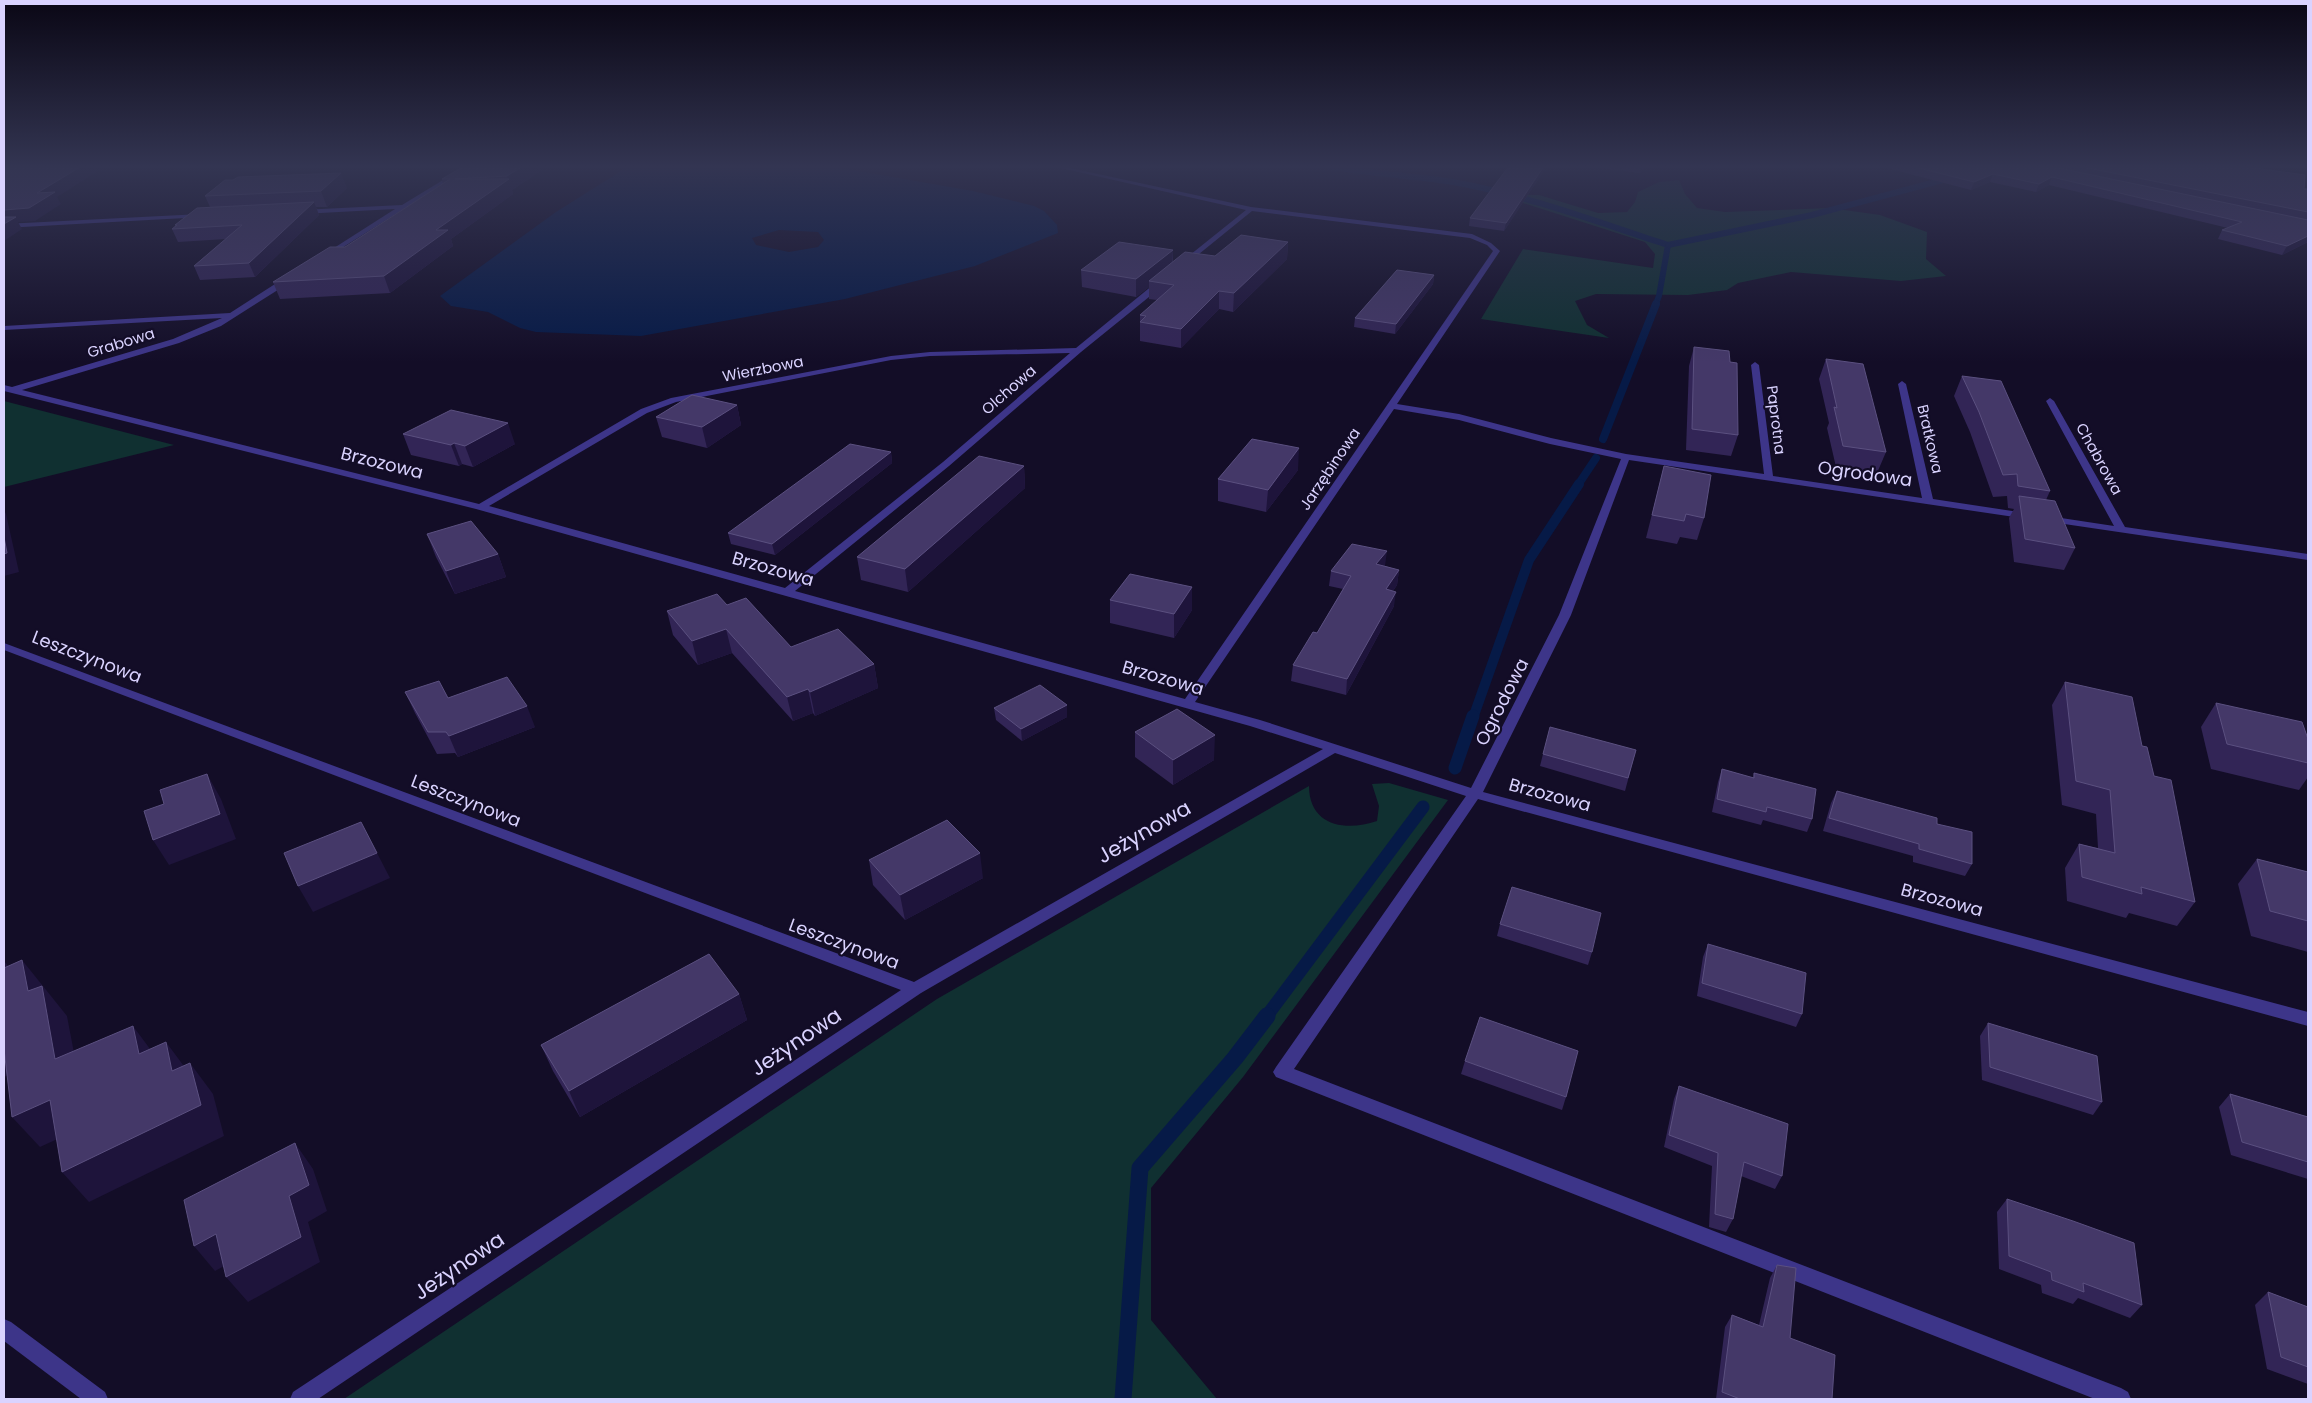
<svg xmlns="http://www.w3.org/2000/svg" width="2312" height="1403" viewBox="0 0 2312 1403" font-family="Poppins,sans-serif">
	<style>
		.green { fill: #103031 }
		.water { fill: #061a47; fill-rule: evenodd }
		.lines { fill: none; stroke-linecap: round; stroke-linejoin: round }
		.stream-far4 { stroke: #061a47; stroke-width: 6 }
		.stream-far3 { stroke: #061a47; stroke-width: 8 }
		.stream-far2 { stroke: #061a47; stroke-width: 10 }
		.stream-far1 { stroke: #061a47; stroke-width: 13 }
		.stream { stroke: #061a47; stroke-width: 17 }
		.minor { fill: #3d3589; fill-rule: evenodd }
		.wall { fill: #322556 }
		.shaded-wall { fill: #1e143b }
		.building { fill: #443868; stroke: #5b5080 }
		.labels { text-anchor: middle; stroke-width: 4.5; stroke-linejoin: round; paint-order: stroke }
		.far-street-label { font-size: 15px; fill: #dad3ff; stroke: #130d27 }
		.street-label { font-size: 18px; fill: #dad3ff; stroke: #130d27 }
		.near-street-label { font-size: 21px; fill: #dad3ff; stroke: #130d27 }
	</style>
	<rect width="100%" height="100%" fill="#130d27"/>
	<g class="green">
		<path d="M1679 180 1685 194 1697 208 1725 212 1830 208 1880 215 1927 232 1926 259 1946 276 1901 281 1791 272 1738 283 1727 290 1688 295 1596 294 1575 301 1587 325 1609 338 1481 319 1523 249 1653 268 1655 254 1645 242 1495 194 1539 195 1598 213 1627 212 1635 202 1638 192 1659 182Z"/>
		<path d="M4 401 174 445 4 487Z"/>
		<path d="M1389 783 1448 800 1243 1077 1151 1188V1320L1217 1399H344L937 999 1309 786C1309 826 1346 832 1377 821L1379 806 1372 784Z"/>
	</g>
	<path class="water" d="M629 166H824L841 168 973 191 1034 206 1044 211 1057 225 1058 233 975 266 845 299 641 336 536 332 520 328 488 312 451 306 440 296 556 212ZM779 230 818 232 824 240 818 247 789 252 756 245 752 238Z"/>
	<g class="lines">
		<g class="stream-far4">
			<path d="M1328 166C1369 174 1411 175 1453 182 1526 195 1597 222 1668 245L1659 296 1655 306"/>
			<path d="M1668 245 1812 215 1954 177"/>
		</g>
		<g class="stream-far3">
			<path d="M1603 439 1656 304"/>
			<path d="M1578 485 1596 458"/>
		</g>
		<path class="stream-far2" d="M1473 718 1529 560 1579 484"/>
		<g class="stream-far1">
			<path d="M1455 768 1473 716"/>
			<path d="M1266 1017 1423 807"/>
		</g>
		<path class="stream" d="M1123 1399 1140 1168 1235 1058 1267 1016"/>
		<g class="minor">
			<path d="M466 166H472L329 256 323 255 395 209 301 214 298 212 301 210 402 205Z"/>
			<path d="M1052 166H1061L1251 207 1472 234 1491 243 1500 251 1397 404 1459 414 1551 438 1626 454 1764 474 1751 365 1755 362 1759 365 1773 476 1922 498 1898 384 1902 381 1906 384 1933 499 2032 514V518L2028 519 1629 460 1571 615 1483 792 2308 1012V1026L1478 799 1294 1069 2121 1388 2128 1392 2131 1399H2095L1276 1077 1273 1072 1276 1067 1466 796 1335 753 921 993 318 1399H290L293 1392 901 990 4 650V643L914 982 1323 749 1250 726 476 509 4 391V385L12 387 173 339 222 318 4 330V326L230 313 286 277H292V281L221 326 179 343 22 390 479 504 641 409 671 398 891 356 930 352 1076 348 1159 280H1165V284L1081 352 949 466 795 591 1185 699 1493 251 1487 245 1470 238 1252 211 1183 267H1180V263L1246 210ZM1070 353 943 462 785 588 489 506 647 413 676 402 891 360 930 356ZM1394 409 1459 420 1550 444 1621 459 1559 615 1471 788 1260 720 1195 702Z"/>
			<path d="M201 214 204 216 203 217 4 228V224Z"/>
			<path d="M2050 398 2054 401 2125 527 2308 554V560L2044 521V517L2048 516 2114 526 2046 401Z"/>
			<path d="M4 1319 11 1322 105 1392 108 1399H81L4 1341Z"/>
		</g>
	</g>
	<g class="wall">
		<path d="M548 166 512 190 513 194 451 239 453 246 390 293 280 299 273 282 345 247 443 184 442 179Z"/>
		<path d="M1509 166H1547L1504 231 1469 226 1470 218Z"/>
		<path d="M1584 166H1646L1640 173Z"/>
		<path d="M1879 166H2210L2227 168 2228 166H2240L2304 189H2308V242L2282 255 2218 239 2222 230 2228 228 2049 185 2036 192 1990 182 1971 190Z"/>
		<path d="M347 188 327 207H316L319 215 255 277 200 280 194 266 226 239 178 242 172 229 175 226V225L210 207 205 196Z"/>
		<path d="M1288 242 1287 259 1233 312 1219 309 1181 348 1140 341V315L1157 300 1149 299V287L1136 297 1082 287 1081 270 1173 250V261L1215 256Z"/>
		<path d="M1434 275 1433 284 1395 334 1354 327 1355 318Z"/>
		<path d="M1694 347 1730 362 1738 435 1731 456 1686 450 1689 366Z"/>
		<path d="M1826 359 1886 452 1877 473 1836 467 1827 428 1829 423 1819 379Z"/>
		<path d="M1962 376 2050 491 2046 500 2075 548 2064 570 2014 562 2009 518 2014 509 2008 508 2007 496 1993 497 1970 432 1954 396Z"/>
		<path d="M737 405 741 425 707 448 662 437 656 417Z"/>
		<path d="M403 434 515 444 473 467 462 464 459 466 411 455Z"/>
		<path d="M891 452 892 463 775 555 731 544 728 533Z"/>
		<path d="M1024 466 1025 488 908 592 861 580 857 557Z"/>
		<path d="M1664 466 1704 518 1697 540 1680 537 1677 544 1646 538Z"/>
		<path d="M1298 470 1266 512 1218 501V479Z"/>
		<path d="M427 534 498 554 506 577 455 594 436 557Z"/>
		<path d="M1385 566 1399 570 1397 585 1393 591 1394 606 1346 695 1291 681 1293 665 1317 633 1343 589 1329 586 1331 571Z"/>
		<path d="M1110 600 1192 610 1174 638 1110 623Z"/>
		<path d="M727 605 791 647 874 664 878 688 815 716 813 713 793 721 732 653 698 665 673 635 667 611Z"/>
		<path d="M2065 682 2142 746 2154 776 2195 902 2177 926 2129 913 2126 918 2067 901 2065 868 2079 844 2098 848 2096 814 2062 805 2052 705Z"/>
		<path d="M405 692 448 698 535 727 458 757 455 753 437 754 415 713Z"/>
		<path d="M2216 703 2308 739V777L2299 790 2211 769 2201 727Z"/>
		<path d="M1067 705V717L1022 741 996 720 994 708Z"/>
		<path d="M1135 732 1214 760 1173 785 1135 757Z"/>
		<path d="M1636 750 1625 791 1540 766 1543 754Z"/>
		<path d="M1722 769 1753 778 1754 773 1812 819 1807 832 1763 820 1761 825 1712 812 1718 782Z"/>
		<path d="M1837 791 1937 824 1972 864 1965 876 1913 862V856L1823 831 1831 803Z"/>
		<path d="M2257 859 2308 872V952L2251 936 2238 884Z"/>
		<path d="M869 860 983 878 905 920 873 885Z"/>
		<path d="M1500 924 1592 952 1588 965 1497 936Z"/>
		<path d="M1708 944 1802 1014 1796 1027 1697 996 1703 957Z"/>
		<path d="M739 994 747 1020 580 1117 553 1071 541 1045Z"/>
		<path d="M1988 1023 2102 1102 2093 1115 1982 1080 1980 1036Z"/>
		<path d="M1465 1061 1566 1097 1562 1110 1461 1074Z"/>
		<path d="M1679 1086 1782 1176 1775 1189 1741 1176 1733 1219 1726 1232 1709 1227 1712 1166 1664 1147 1674 1099Z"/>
		<path d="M2230 1094 2308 1117V1179L2231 1155 2219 1107Z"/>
		<path d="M2007 1199 2142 1305 2130 1318 2078 1298 2073 1304 2042 1293 2041 1285 1999 1269 1997 1212Z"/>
		<path d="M1777 1265 1790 1338 1832 1399H1716L1725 1327 1732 1315 1759 1325 1770 1278Z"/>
		<path d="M2268 1292 2308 1307V1384L2267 1369 2255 1305Z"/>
	</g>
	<g class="shaded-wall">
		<path d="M82 166H106L57 197 61 204 35 221 18 222 22 229 4 241V210L37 193Z"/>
		<path d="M523 166H548L512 190 513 194 451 239 453 246 390 293 384 276 436 230 508 180 507 176Z"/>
		<path d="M1544 166H1547L1504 231 1506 223Z"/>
		<path d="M1641 166H1646L1640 173Z"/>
		<path d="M341 173 347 188 327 207 321 191Z"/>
		<path d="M1993 174 1990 182 1971 190 1974 182Z"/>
		<path d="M2052 177 2049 185 2036 192 2039 184Z"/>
		<path d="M314 202 319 215 255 277 249 263Z"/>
		<path d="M2308 236V242L2282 255 2287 246Z"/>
		<path d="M1288 242 1287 259 1233 312 1234 293Z"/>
		<path d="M1173 250 1172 267 1149 281V287L1136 297V279Z"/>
		<path d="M1434 275 1433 284 1395 334 1396 324Z"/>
		<path d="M1219 291V309L1181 348V329Z"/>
		<path d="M737 405 741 425 707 448 702 427Z"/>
		<path d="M508 423 515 444 473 467 465 446Z"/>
		<path d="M454 443 462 464 459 466 451 445Z"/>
		<path d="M1299 448 1298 470 1266 512 1268 490Z"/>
		<path d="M891 452 892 463 775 555 772 544Z"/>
		<path d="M1024 466 1025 488 908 592 905 569Z"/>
		<path d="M4 510 6 514 19 572 4 576Z"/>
		<path d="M1387 551 1385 566 1374 579 1376 564Z"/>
		<path d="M498 554 506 577 455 594 446 571Z"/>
		<path d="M1399 570 1397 585 1384 604 1386 589Z"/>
		<path d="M1192 587V610L1174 638V614Z"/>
		<path d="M1396 592 1394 606 1346 695 1347 679Z"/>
		<path d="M726 629 732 653 698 665 692 641Z"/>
		<path d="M874 664 878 688 815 716 810 692Z"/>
		<path d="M808 689 813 713 793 721 787 697Z"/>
		<path d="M1067 705V717L1022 741 1021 729Z"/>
		<path d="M527 706 535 727 458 757 449 736Z"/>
		<path d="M1215 735 1214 760 1173 785V760Z"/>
		<path d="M207 774 221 799 236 839 169 865 153 840Z"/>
		<path d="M377 853 390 878 313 912 298 886Z"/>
		<path d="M980 853 983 878 905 920 900 895Z"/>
		<path d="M22 960 67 1016 81 1090 55 1059 28 991Z"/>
		<path d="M4 961 17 976 4 981Z"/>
		<path d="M739 994 747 1020 580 1117 569 1091Z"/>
		<path d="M133 1026 156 1057 139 1054Z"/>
		<path d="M4 1037 29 1066 4 1077Z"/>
		<path d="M166 1042 189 1073 172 1071Z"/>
		<path d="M190 1063 213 1094 224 1136 89 1202 62 1172Z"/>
		<path d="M50 1100 77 1130 40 1147 12 1117Z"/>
		<path d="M295 1143 313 1169 327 1211 308 1222 320 1262 248 1302 226 1277Z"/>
		<path d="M216 1234 237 1259 215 1271 194 1246Z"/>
	</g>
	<g class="building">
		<path d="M4 166H82L37 193 55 192 29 208 4 210Z"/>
		<path d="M464 166H523L507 176 455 179H509L436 230H448L384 276 273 282 330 247H345L450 179H442Z"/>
		<path d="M1509 166H1544L1506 223 1470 218Z"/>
		<path d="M1911 166H2049L2308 220V236L2287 246 2222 230 2242 222 2052 177 2039 184 1993 174 1974 182Z"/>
		<path d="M2078 166H2210L2228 168 2229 166H2240L2305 175 2304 189H2308V212Z"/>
		<path d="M341 173 321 191 205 196 225 180H233L238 177Z"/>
		<path d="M314 202 249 263 194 266 242 225 172 229 177 225H175L197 208Z"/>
		<path d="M4 217H16L4 224Z"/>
		<path d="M1241 235 1288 242 1234 293 1219 291 1181 329 1140 322 1146 316 1140 315 1174 285 1149 281 1185 252 1215 256Z"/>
		<path d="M1119 242 1173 250 1136 279 1081 270Z"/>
		<path d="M1397 270 1434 275 1396 324 1355 318Z"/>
		<path d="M1694 347 1729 351 1730 362 1737 363 1738 435 1692 429Z"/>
		<path d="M1826 359 1863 364 1886 452 1843 446 1834 407 1837 408Z"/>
		<path d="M1962 376 2001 381 2050 491 2018 486 2017 474 2003 475 1979 412Z"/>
		<path d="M692 395 737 405 702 427 656 417Z"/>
		<path d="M451 410 508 423 465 446 454 443 451 445 403 434Z"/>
		<path d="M1252 439 1299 448 1268 490 1218 479Z"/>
		<path d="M850 444 891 452 772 544 728 533Z"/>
		<path d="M979 456 1024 466 905 569 857 557Z"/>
		<path d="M1664 466 1711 475 1704 518 1686 514 1684 521 1652 515Z"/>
		<path d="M2019 496 2055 501 2075 548 2025 539Z"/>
		<path d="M471 521 498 554 446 571 427 534Z"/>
		<path d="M4 537 7 553 4 554Z"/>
		<path d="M1352 544 1387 551 1376 564 1399 570 1386 589 1396 592 1347 679 1293 665 1313 632 1317 633 1351 576 1331 571Z"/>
		<path d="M1130 574 1192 587 1174 614 1110 600Z"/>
		<path d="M717 594 727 605 746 598 791 647 838 629 874 664 810 692 808 689 787 697 726 629 692 641 667 611Z"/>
		<path d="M507 677 527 706 449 736 446 732H428L405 692 439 681 448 698Z"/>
		<path d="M2065 682 2132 697 2142 746 2147 747 2154 776 2171 780 2195 902 2141 887 2142 894 2082 877 2079 844 2115 853 2110 790 2076 781Z"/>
		<path d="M1040 685 1067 705 1021 729 994 708Z"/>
		<path d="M2216 703 2302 722 2308 739V763L2227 744Z"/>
		<path d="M1177 709 1215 735 1173 760 1135 732Z"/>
		<path d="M1550 727 1636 750 1628 778 1543 754Z"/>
		<path d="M1722 769 1754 778V773L1816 789 1812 819 1767 807 1766 812 1717 799Z"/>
		<path d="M207 774 220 814 153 840 144 811 164 804 160 790Z"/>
		<path d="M1837 791 1937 818V824L1972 832V864L1919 849V844L1829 818Z"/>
		<path d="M947 820 980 853 900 895 869 860Z"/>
		<path d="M361 822 377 853 298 886 284 853Z"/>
		<path d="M2257 859 2308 872V921L2270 911Z"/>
		<path d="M1512 887 1601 913 1592 952 1500 924Z"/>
		<path d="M1708 944 1806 973 1802 1014 1702 983Z"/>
		<path d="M709 954 739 994 569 1091 541 1045Z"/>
		<path d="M22 960 28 991 42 986 55 1059 133 1026 139 1054 166 1042 172 1071 190 1063 201 1105 62 1172 50 1100 12 1117 4 1049V968Z"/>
		<path d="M1480 1017 1578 1051 1566 1097 1465 1061Z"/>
		<path d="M1988 1023 2097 1056 2102 1102 1990 1067Z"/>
		<path d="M1679 1086 1788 1124 1782 1176 1744 1162 1733 1219 1715 1214 1718 1153 1669 1135Z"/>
		<path d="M2230 1094 2308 1117V1162L2242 1142Z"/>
		<path d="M295 1143 309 1185 289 1196 301 1237 226 1277 216 1234 194 1246 184 1200Z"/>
		<path d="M2007 1199 2073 1221 2134 1243 2142 1305 2083 1283 2084 1292 2052 1280 2051 1272 2009 1256Z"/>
		<path d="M1777 1265 1796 1268 1790 1338 1835 1355 1832 1399H1740L1722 1392 1732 1315 1763 1327Z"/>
		<path d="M2268 1292 2308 1307V1367L2281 1357Z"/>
	</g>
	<linearGradient id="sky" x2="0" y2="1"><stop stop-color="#0a0715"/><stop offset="0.46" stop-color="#333552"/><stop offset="1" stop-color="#333552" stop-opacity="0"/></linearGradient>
	<rect width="2312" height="362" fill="url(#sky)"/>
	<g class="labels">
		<g class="far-street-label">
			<text transform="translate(121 343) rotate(-17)" y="5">Grabowa</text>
			<text transform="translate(763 369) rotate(-11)" y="5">Wierzbowa</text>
			<text transform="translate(1009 390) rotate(-41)" y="5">Olchowa</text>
			<text transform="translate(1776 420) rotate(83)" y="5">Paprotna</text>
			<text transform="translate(1930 439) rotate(77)" y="5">Bratkowa</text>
			<text transform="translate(2099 459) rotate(61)" y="5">Chabrowa</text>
			<text transform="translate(1330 469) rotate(-56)" y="5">Jarzębinowa</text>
		</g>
		<g class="street-label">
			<text transform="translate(382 463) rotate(14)" y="6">Brzozowa</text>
			<text transform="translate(1865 474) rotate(8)" y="6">Ogrodowa</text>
			<text transform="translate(773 569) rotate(16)" y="6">Brzozowa</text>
			<text transform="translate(87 657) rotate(21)" y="6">Leszczynowa</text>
			<text transform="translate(1163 678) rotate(16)" y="6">Brzozowa</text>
			<text transform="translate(1502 702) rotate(-63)" y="6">Ogrodowa</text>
			<text transform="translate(1550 795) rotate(15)" y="6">Brzozowa</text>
			<text transform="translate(466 801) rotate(21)" y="6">Leszczynowa</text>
			<text transform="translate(1942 900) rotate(15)" y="6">Brzozowa</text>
			<text transform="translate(844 944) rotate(20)" y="6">Leszczynowa</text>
		</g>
		<g class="near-street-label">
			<text transform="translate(1144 832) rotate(-30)" y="7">Jeżynowa</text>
			<text transform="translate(796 1042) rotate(-34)" y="7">Jeżynowa</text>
			<text transform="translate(459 1266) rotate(-34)" y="7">Jeżynowa</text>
		</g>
	</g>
	<rect width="2312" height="1403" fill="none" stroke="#dad3ff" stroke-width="10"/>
</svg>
